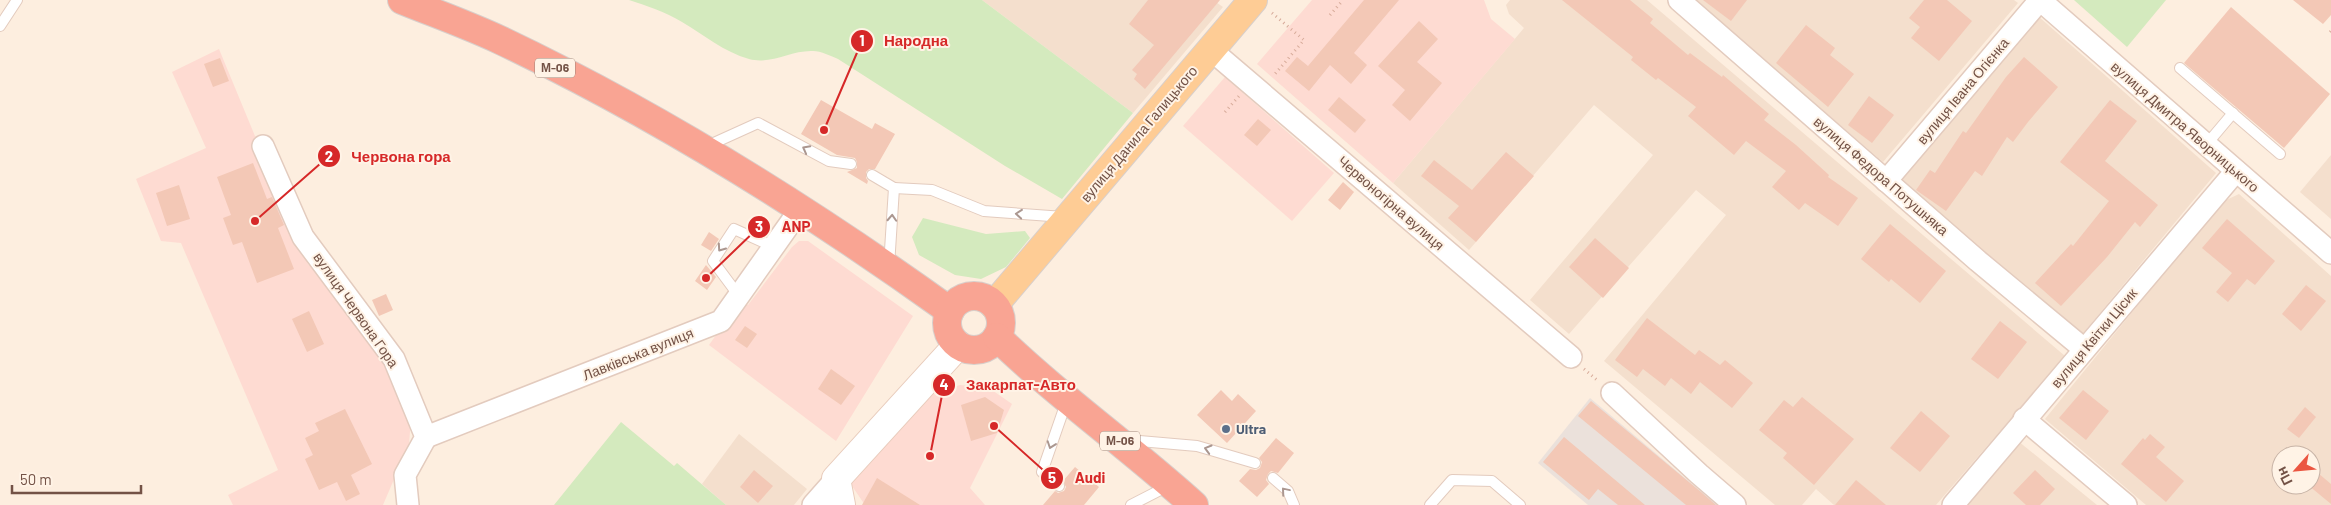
<svg xmlns="http://www.w3.org/2000/svg" width="2331" height="505" viewBox="0 0 2331 505" font-family="Barlow,sans-serif">
	<style>
		.residential { fill: #f4dfcd; fill-rule: evenodd }
		.commercial { fill: #fedbd2 }
		.industrial { fill: #ebe1db }
		.green { fill: #d4eabe }
		.building { fill: #f3c8b6 }
		.lines { fill: none; stroke-linecap: round; stroke-linejoin: round }
		.lane-casing { stroke: #e3cbbe; stroke-width: 12 }
		.street-casing { stroke: #e3cbbe; stroke-width: 24 }
		.secondary-casing { stroke: #e8cbbb; stroke-width: 30 }
		.primary-casing { stroke: #d8cfcb; stroke-width: 30 }
		.highway-casing { stroke: #d8cfcb; stroke-width: 30 }
		.path { stroke: #d7ab9a; stroke-width: 3; stroke-dasharray: 1 4; stroke-linecap: butt }
		.lane { stroke: #fff; stroke-width: 10 }
		.street { stroke: #fff; stroke-width: 21 }
		.secondary { stroke: #fff; stroke-width: 28 }
		.primary { stroke: #fecc95; stroke-width: 28 }
		.highway { stroke: #f9a493; stroke-width: 28 }
		.oneway { stroke: #ab9790 }
		.service-dot { fill: #5c6f8a; stroke: #fff3e6; stroke-width: 2 }
		.labels { text-anchor: middle; stroke-width: 4; stroke-linejoin: round; paint-order: stroke }
		.shield { fill: #fff3e6; stroke: #9d8276; stroke-width: 1 }
		.shield-label { font-size: 12px; font-weight: bold; fill: #735246 }
		.street-label { font-size: 14px; fill: #735246; stroke: #fff3e6 }
		.service-label { font-size: 14px; font-weight: bold; fill: #4e5e75; stroke: #fff3e6; text-anchor: start }
		.leader { fill: none; stroke: #d62828; stroke-width: 2 }
		.callout-dot { fill: #d62828; stroke: #fff3e6; stroke-width: 2 }
		.mark-label { font-size: 15px; text-anchor: middle; font-weight: bold; fill: #fff }
		.callout-label { font-size: 15px; text-anchor: middle; font-weight: bold; fill: #d62828; stroke: #fff3e6; stroke-width: 4; stroke-linejoin: round; paint-order: stroke }
	</style>
	<rect width="100%" height="100%" fill="#fdeedf"/>
	<g class="residential">
		<path d="M982 0H1213L1223 7 1133 113Z"/>
		<path d="M1510 0H1647L2065 356 1936 505H1834L1816 489 1802 505H1775L1604 361 1726 215 1696 190 1569 334 1530 300 1653 155 1594 105 1469 250 1393 183 1524 28 1509 14 1506 5Z"/>
		<path d="M1695 0H2014L2018 3 1883 162Z"/>
		<path d="M2038 16 2216 173 2080 337 1898 181Z"/>
		<path d="M2331 155V219L2300 192Z"/>
		<path d="M2239 194 2331 276V505H2146L2045 419 2222 202ZM2281 455H2311V485H2281Z"/>
		<path d="M739 434 807 489 794 505H726L702 484Z"/>
		<path d="M2018 441 2097 505H1966Z"/>
	</g>
	<g class="commercial">
		<path d="M1312 0H1484L1491 19 1515 39 1393 183 1257 64Z"/>
		<path d="M219 49 308 264 325 282 379 348 411 419 409 444 383 505H233L228 495 278 470 181 243 161 241 136 179 206 148 172 72Z"/>
		<path d="M1225 77 1334 173 1292 221 1183 126Z"/>
		<path d="M799 241H808L913 316 836 441 709 345 741 300 748 305 792 247Z"/>
		<path d="M960 385 989 388 1012 404 970 488 985 505H865L850 483 931 394Z"/>
	</g>
	<path class="industrial" d="M1590 398 1717 505H1588L1538 463Z"/>
	<g class="green">
		<path d="M629 0H982L1133 113 1062 199 1005 166 838 59C831 56 821 51 813 51 791 50 771 65 749 59 724 52 704 35 682 22 666 12 647 6 629 0Z"/>
		<path d="M2074 0H2166L2127 47Z"/>
		<path d="M923 218 986 234 1025 231 1030 238 1006 267 981 279 955 275 919 255 912 237Z"/>
		<path d="M621 422 674 466 677 463 726 505H554Z"/>
	</g>
	<g class="building">
		<path d="M1148 0H1220L1145 89 1134 79 1137 74 1132 70 1154 45 1129 24Z"/>
		<path d="M1364 0H1399L1354 53 1367 65 1351 84 1330 65 1309 91 1285 71 1297 57 1308 66Z"/>
		<path d="M1562 0H1630L1653 19 1650 23 1688 55 1690 53 1722 77 1723 75 1769 114 1764 120 1796 145 1829 175 1828 177 1858 198 1838 226 1805 203 1799 210 1772 187 1786 171 1746 141 1734 155 1688 116 1696 107 1658 78 1656 80 1631 60 1633 57Z"/>
		<path d="M1703 0H1747L1731 21Z"/>
		<path d="M1924 0H1947L1972 21 1939 61 1911 38 1920 27 1909 18Z"/>
		<path d="M2293 0H2331V15L2323 24Z"/>
		<path d="M2231 7 2330 94 2284 148 2184 63Z"/>
		<path d="M1419 21 1438 39 1417 62 1442 83 1410 121 1392 105 1405 90 1378 66Z"/>
		<path d="M1806 25 1835 48 1830 55 1854 74 1828 107 1776 63Z"/>
		<path d="M2024 57 2058 87 2028 122 2013 142 2007 137 1982 176 1975 171 1946 211 1916 190 1930 170 1935 173 1963 131 1966 133 2006 77Z"/>
		<path d="M220 58 229 81 213 87 204 64Z"/>
		<path d="M1869 96 1894 115 1872 143 1848 125Z"/>
		<path d="M1339 97 1366 120 1355 133 1328 110Z"/>
		<path d="M821 100 872 129 875 123 895 134 875 169H869L866 172V178L868 181 867 184 847 172 857 168V162L855 158 837 155 801 134Z"/>
		<path d="M2110 100 2137 121 2105 161 2158 205 2140 227 2135 222 2107 257 2061 306 2035 283 2071 244 2073 246 2109 201 2060 162Z"/>
		<path d="M1258 119 1271 130 1257 146 1244 135Z"/>
		<path d="M1506 152 1534 176 1476 242 1448 218 1459 206 1421 176 1434 160 1472 190Z"/>
		<path d="M253 163 267 199 272 197 284 225 278 228 294 269 257 283 242 242 233 245 223 218 231 215 217 177Z"/>
		<path d="M1343 182 1354 192 1340 210 1328 200Z"/>
		<path d="M179 185 190 219 167 226 156 193Z"/>
		<path d="M2227 219 2275 261 2255 285 2247 279 2228 302 2216 292 2232 273 2202 248Z"/>
		<path d="M1890 224 1946 271 1920 303 1891 279 1889 282 1861 259Z"/>
		<path d="M709 232 719 239 711 251 701 245Z"/>
		<path d="M1595 238 1629 268 1603 298 1569 267Z"/>
		<path d="M706 265 716 277 707 290 695 281Z"/>
		<path d="M2306 285 2326 301 2301 331 2282 314Z"/>
		<path d="M386 294 393 310 379 316 372 300Z"/>
		<path d="M309 311 324 344 307 352 292 319Z"/>
		<path d="M1647 318 1695 355 1699 350 1720 365 1725 360 1753 383 1732 408 1700 382 1691 394 1671 378 1665 386 1643 369 1637 377 1615 360Z"/>
		<path d="M2000 321 2027 342 1998 379 1971 359Z"/>
		<path d="M745 326 757 334 747 348 735 340Z"/>
		<path d="M831 369 855 386 841 405 818 389Z"/>
		<path d="M1221 390 1232 401 1238 394 1256 411 1227 443 1197 415Z"/>
		<path d="M2083 390 2109 411 2086 440 2059 418Z"/>
		<path d="M985 397 1004 410 997 433 971 441 961 405Z"/>
		<path d="M1802 397 1854 439 1814 485 1783 458 1787 453 1759 430 1784 400 1793 407Z"/>
		<path d="M1591 401 1701 492 1716 505H1686L1578 416Z"/>
		<path d="M2305 407 2316 417 2299 438 2287 429Z"/>
		<path d="M345 409 372 464 351 475 360 494 346 501 337 482 319 490 305 459 313 455 305 438 319 431 315 423Z"/>
		<path d="M1921 411 1950 436 1920 472 1890 448Z"/>
		<path d="M2150 434 2165 447 2156 457 2184 481 2166 502 2121 464 2143 438 2145 440Z"/>
		<path d="M1564 437 1645 505H1618L1598 489 1589 500 1543 462Z"/>
		<path d="M1276 438 1294 453 1278 473 1271 471 1268 474 1266 480 1269 484 1257 497 1239 481 1250 469 1256 470 1260 468 1262 462 1259 458Z"/>
		<path d="M1075 467 1099 487 1084 505H1043L1055 491 1058 493 1064 491 1066 487 1063 481Z"/>
		<path d="M754 470 773 486 758 503 740 487Z"/>
		<path d="M2035 470 2055 489 2040 505H2026L2013 493Z"/>
		<path d="M2318 473 2331 484V504L2308 485H2311V481Z"/>
		<path d="M877 478 920 505H862Z"/>
		<path d="M1856 480 1886 505H1835Z"/>
	</g>
	<g class="lines">
		<g class="lane-casing">
			<g id="lane">
				<path d="M0 26 17 0"/>
				<path d="M2180 68 2280 154"/>
				<path d="M2206 145 2233 113"/>
				<path d="M705 147 758 123 829 161 851 164"/>
				<path d="M872 175 894 188 889 266"/>
				<path d="M894 188 932 190 984 211 1064 217"/>
				<path d="M739 296 713 261 734 229 774 247"/>
				<path d="M1128 440 1197 446 1255 463"/>
				<path d="M1273 478 1288 491 1294 505"/>
				<path d="M1059 486 1042 472 1067 400"/>
				<path d="M1131 505 1168 486"/>
				<path d="M1430 505 1452 480 1492 481 1520 505"/>
			</g>
		</g>
		<g class="street-casing">
			<g id="street">
				<path d="M1679 0 1978 261 2084 349"/>
				<path d="M2040 0 2331 253"/>
				<path d="M1210 49 1571 357"/>
				<path d="M263 146 303 237 394 359 426 437 405 475 408 505"/>
				<path d="M1886 181 2040 0"/>
				<path d="M1612 393 1699 474 1735 505"/>
				<path d="M2024 419 2126 505"/>
				<path d="M426 437 721 321 801 208"/>
				<path d="M813 505 836 479"/>
				<path d="M1953 505 2236 171"/>
			</g>
		</g>
		<g class="secondary-casing">
			<path id="secondary" d="M841 505 836 479 958 345"/>
		</g>
		<g class="primary-casing">
			<path id="primary" d="M994 305 1253 0"/>
		</g>
		<g class="highway-casing">
			<g id="highway">
				<path d="M402 0C434 13 468 25 500 40 658 115 808 209 950 311"/>
				<circle cx="974" cy="323" r="27"/>
				<path d="M997 337C1059 397 1130 447 1194 505"/>
			</g>
		</g>
		<g class="path">
			<path d="M1272 13 1304 40 1275 74"/>
			<path d="M1330 15 1343 0"/>
			<path d="M2330 32 2331 31"/>
			<path d="M1225 112 1239 96"/>
			<path d="M1584 369 1598 381"/>
		</g>
		<use href="#lane" class="lane"/>
		<use href="#street" class="street"/>
		<use href="#secondary" class="secondary"/>
		<use href="#primary" class="primary"/>
		<use href="#highway" class="highway"/>
	</g>
	<defs><path id="oneway-chevron" d="M-2-3.5L2.5 0L-2 3.5" fill="none" stroke-width="1.6" stroke-linecap="round" stroke-linejoin="round" transform="scale(1.25)"/></defs>
	<g class="oneway">
		<use href="#oneway-chevron" transform="translate(806 149) rotate(-152)"/>
		<use href="#oneway-chevron" transform="translate(1019 214) rotate(-175)"/>
		<use href="#oneway-chevron" transform="translate(892 218) rotate(-87)"/>
		<use href="#oneway-chevron" transform="translate(721 248) rotate(125)"/>
		<use href="#oneway-chevron" transform="translate(1051 445) rotate(109)"/>
		<use href="#oneway-chevron" transform="translate(1208 449) rotate(-164)"/>
		<use href="#oneway-chevron" transform="translate(1285 491) rotate(-130)"/>
	</g>
	<circle class="service-dot" cx="1226" cy="429" r="5"/>
	<g class="labels">
		<g class="shield">
			<rect x="535" y="58.5" width="40" height="19" rx="4"/>
			<rect x="1100" y="431.5" width="40" height="19" rx="4"/>
		</g>
		<g class="shield-label">
			<text x="555" y="72">М-06</text>
			<text x="1120" y="445">М-06</text>
		</g>
		<g class="street-label">
			<text transform="translate(1963 91) rotate(-50)" y="5">вулиця Івана Огієнка</text>
			<text transform="translate(2185 127) rotate(41)" y="5">вулиця Дмитра Яворницького</text>
			<text transform="translate(1139 134) rotate(-50)" y="5">вулиця Данила Галицького</text>
			<text transform="translate(1881 176) rotate(41)" y="5">вулиця Федора Потушняка</text>
			<text transform="translate(1391 203) rotate(41)" y="5">Червоногірна вулиця</text>
			<text transform="translate(356 310) rotate(55)" y="5">вулиця Червона Гора</text>
			<text transform="translate(2094 338) rotate(-50)" y="5">вулиця Квітки Цісик</text>
			<text transform="translate(638 354) rotate(-22)" y="5">Лавківська вулиця</text>
		</g>
		<g class="service-label">
			<text x="1236" y="434">Ultra</text>
		</g>
	</g>
	<path class="leader" d="M824 130L862 41M255 221L329 156M706 278L759 227M930 456L944 385M994 426L1052 478"/>
	<g class="callout-dot">
		<circle cx="824" cy="130" r="5"/>
		<circle cx="255" cy="221" r="5"/>
		<circle cx="706" cy="278" r="5"/>
		<circle cx="930" cy="456" r="5"/>
		<circle cx="994" cy="426" r="5"/>
		<circle cx="862" cy="41" r="12"/>
		<circle cx="329" cy="156" r="12"/>
		<circle cx="759" cy="227" r="12"/>
		<circle cx="944" cy="385" r="12"/>
		<circle cx="1052" cy="478" r="12"/>
	</g>
	<g class="mark-label">
		<text x="862" y="46">1</text>
		<text x="329" y="162">2</text>
		<text x="759" y="232">3</text>
		<text x="944" y="390">4</text>
		<text x="1052" y="483">5</text>
	</g>
	<g class="callout-label">
		<text x="916" y="46">Народна</text>
		<text x="401" y="162">Червона гора</text>
		<text x="796" y="232">ANP</text>
		<text x="1021" y="390">Закарпат-Авто</text>
		<text x="1090" y="483">Audi</text>
	</g>
	<g transform="translate(2296 470) rotate(243)"><circle r="24" fill="#fff3e6" stroke="#c7b3a6"/>
	<path d="M0-4L9 19L0 12L-9 19Z" fill="#eb5540"/>
	<text y="-8" font-size="14" font-weight="bold" text-anchor="middle" fill="#735246">Пн</text>
	</g>
	<path d="M12 485v8h129v-8" fill="none" stroke="#735246" stroke-width="2.5"/>
	<text x="20" y="485" font-size="15" fill="#735246" stroke="#fff3e6" stroke-width="4" paint-order="stroke">50 m</text>
</svg>
